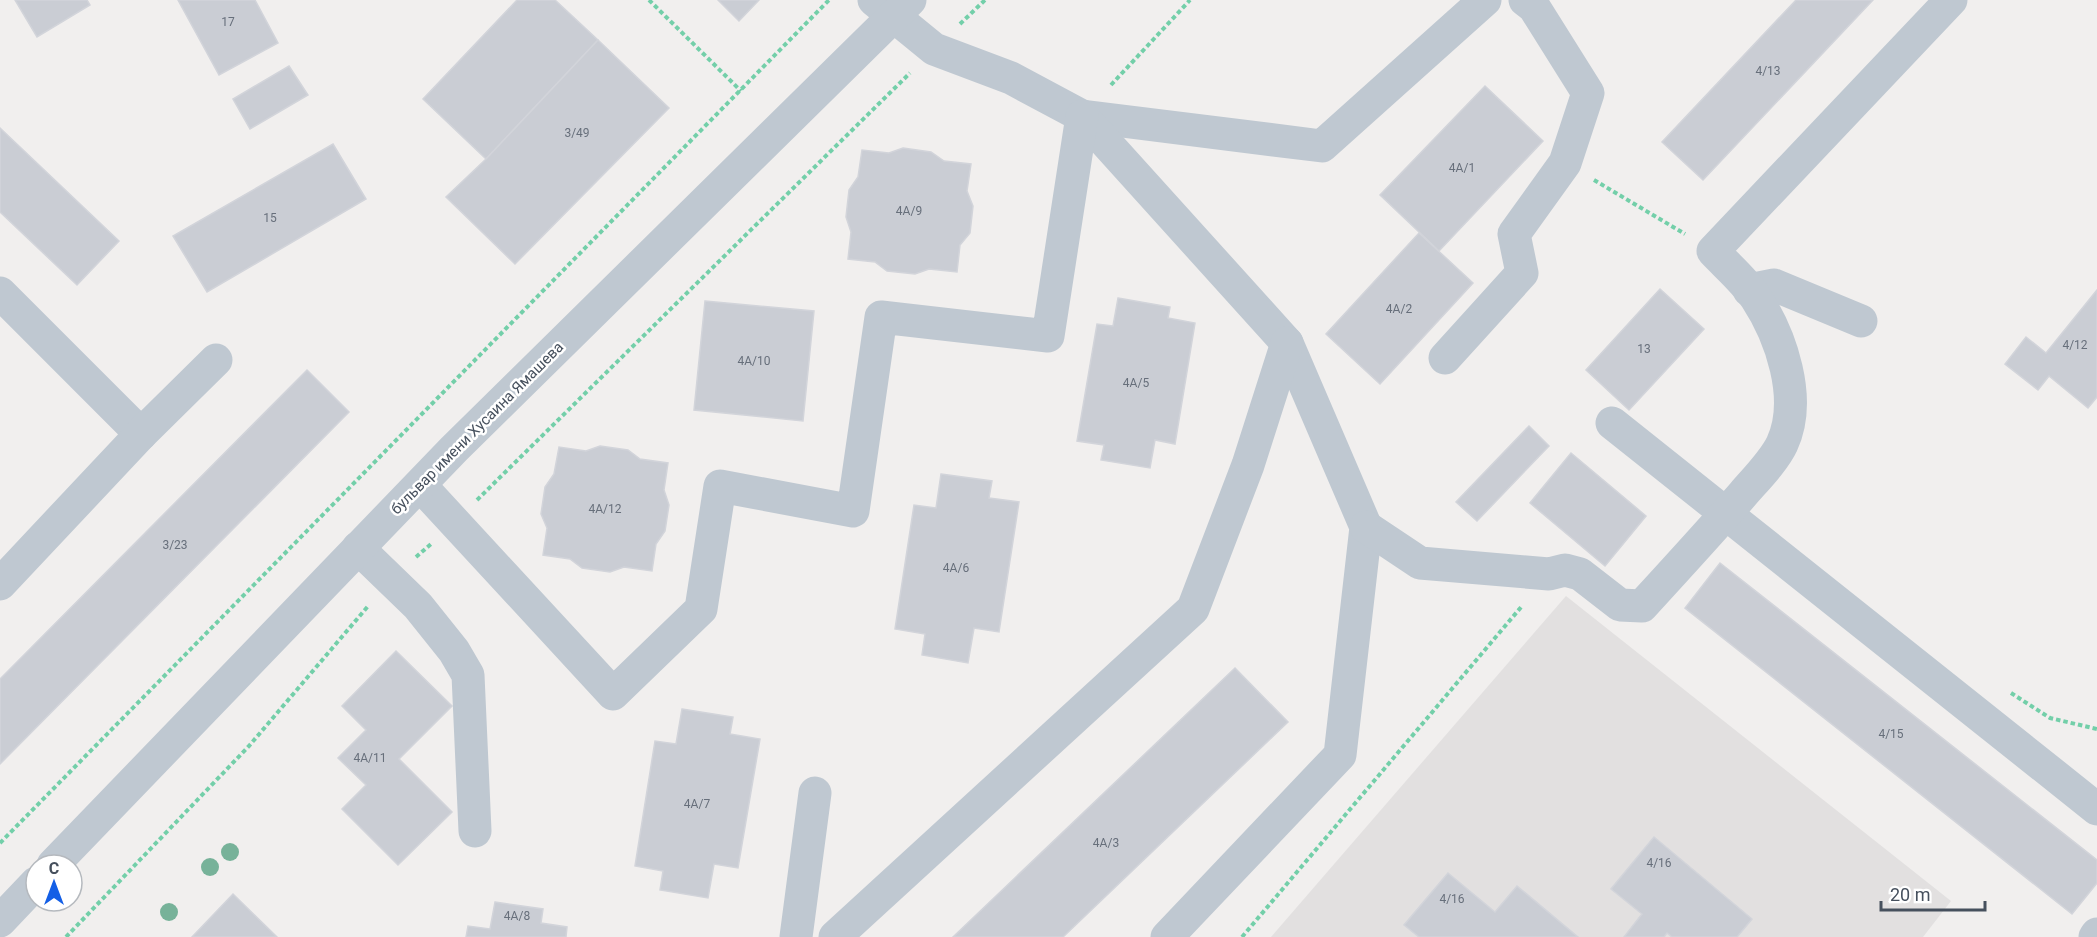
<svg xmlns="http://www.w3.org/2000/svg" width="2097" height="937" viewBox="0 0 2097 937" font-family="Roboto,sans-serif">
	<style>
		.education { fill: #e2e0e0 }
		.building { fill: #cacdd4; stroke: #d2d4da; stroke-width: 1.5 }
		.lines { fill: none; stroke-linecap: round; stroke-linejoin: round }
		.path { stroke: #73cfa9; stroke-width: 4; stroke-dasharray: 4.5 3; stroke-linecap: butt }
		.minor { stroke: #bfc8d1; stroke-width: 33 }
		.tree { fill: #77b299 }
		.labels { text-anchor: middle; stroke-width: 5; stroke-linejoin: round; paint-order: stroke }
		.number-label { font-size: 12px; fill: #676f7b }
		.street-label { font-size: 15px; fill: #46505d; stroke: #fff }
	</style>
	<rect width="100%" height="100%" fill="#f1efee"/>
	<path class="education" d="M1566 596 1951 901 1923 937H1271Z"/>
	<g class="building">
		<path d="M15 0H87L90 5 37 37Z"/>
		<path d="M178 0H255L278 43 219 75Z"/>
		<path d="M517 0H555L598 40 486 159 423 99Z"/>
		<path d="M718 0H759L739 21Z"/>
		<path d="M1796 0H1873L1703 180 1662 142Z"/>
		<path d="M598 40 669 108 515 264 446 197 486 159Z"/>
		<path d="M289 66 308 95 250 129 233 99Z"/>
		<path d="M1485 86 1543 141 1439 251 1380 195Z"/>
		<path d="M0 128 119 241 77 285 0 212Z"/>
		<path d="M333 144 366 199 207 292 173 236Z"/>
		<path d="M903 148 931 152 944 161 971 164 967 191 973 206 970 233 960 245 957 272 929 269 915 274 887 271 875 262 848 259 851 232 846 217 849 190 858 177 862 150 889 153Z"/>
		<path d="M1419 233 1473 283 1380 384 1326 334Z"/>
		<path d="M1660 289 1704 329 1629 410 1586 370Z"/>
		<path d="M2097 290V397L2088 408 2049 376 2038 390 2005 364 2026 337 2046 353Z"/>
		<path d="M1118 298 1170 307 1168 318 1195 323 1175 444 1155 440 1150 468 1101 460 1104 445 1077 441 1097 324 1113 326Z"/>
		<path d="M705 301 814 311 803 421 694 410Z"/>
		<path d="M307 370 349 412 0 764V679Z"/>
		<path d="M1529 426 1549 446 1477 521 1456 502Z"/>
		<path d="M600 446 628 450 640 459 668 463 664 490 669 505 665 531 656 544 652 571 624 567 610 572 582 568 570 559 543 555 547 528 541 514 545 487 554 474 559 447 586 451Z"/>
		<path d="M1571 453 1646 516 1605 566 1530 503Z"/>
		<path d="M941 474 992 481 989 498 1019 502 999 632 974 628 968 663 922 655 925 634 895 629 914 505 936 508Z"/>
		<path d="M1720 563 2097 860V883L2072 914 1685 608Z"/>
		<path d="M396 651 452 706 399 759 452 812 398 865 342 809 366 785 338 758 366 730 342 706Z"/>
		<path d="M1235 668 1288 722 1063 937H953Z"/>
		<path d="M682 709 733 717 730 734 760 739 738 868 714 864 708 898 660 890 663 871 635 866 655 741 676 744Z"/>
		<path d="M1654 837 1752 919 1737 937H1672L1667 933 1664 937H1624L1642 914 1611 889Z"/>
		<path d="M1448 873 1495 912 1517 886 1578 937H1419L1404 925Z"/>
		<path d="M233 894 277 937H192Z"/>
		<path d="M495 902 543 909 541 923 567 927 566 937H466L468 926 490 929Z"/>
	</g>
	<g class="lines">
		<g class="path">
			<path d="M649 0 741 91"/>
			<path d="M960 24 985 0"/>
			<path d="M1111 85 1190 0"/>
			<path d="M1594 180 1685 234"/>
			<path d="M477 500 910 73"/>
			<path d="M416 557 431 544"/>
			<path d="M2011 693 2050 718 2097 729"/>
			<path d="M0 843 829 0"/>
			<path d="M66 937 249 746 369 605"/>
			<path d="M1242 937 1522 606"/>
		</g>
		<g class="minor">
			<path d="M874 0 934 49 1011 78 1082 116 1322 146 1485 0"/>
			<path d="M1082 116 1287 343 1366 527 1340 755 1167 937"/>
			<path d="M1749 290 1774 285 1861 321"/>
			<path d="M0 293 141 434"/>
			<path d="M1445 358 1522 273 1514 234 1565 163 1588 93 1534 7 1525 0"/>
			<path d="M1612 423 2097 809"/>
			<path d="M420 485 613 694 701 609 720 486 853 511 881 317 1048 336 1082 116"/>
			<path d="M1366 527 1420 563 1549 574 1565 570 1580 574 1620 605 1642 606C1676 569 1710 532 1743 494 1755 480 1774 461 1782 444 1803 399 1781 336 1756 298 1745 281 1727 266 1713 251L1951 0"/>
			<path d="M358 548 418 606 454 651 468 675 475 831"/>
			<path d="M0 584 141 434 216 360"/>
			<path d="M53 865 454 449 910 0"/>
			<path d="M0 921 36 883"/>
			<path d="M796 937 815 793"/>
			<path d="M835 937 1193 609 1248 465 1287 343"/>
			<path d="M2095 937 2097 934"/>
		</g>
	</g>
	<g class="tree">
		<circle cx="230" cy="852" r="9"/>
		<circle cx="210" cy="867" r="9"/>
		<circle cx="169" cy="912" r="9"/>
	</g>
	<g class="labels">
		<g class="number-label">
			<text x="228" y="26">17</text>
			<text x="1768" y="75">4/13</text>
			<text x="577" y="137">3/49</text>
			<text x="1462" y="172">4А/1</text>
			<text x="909" y="215">4А/9</text>
			<text x="270" y="222">15</text>
			<text x="1399" y="313">4А/2</text>
			<text x="2075" y="349">4/12</text>
			<text x="1644" y="353">13</text>
			<text x="754" y="365">4А/10</text>
			<text x="1136" y="387">4А/5</text>
			<text x="605" y="513">4А/12</text>
			<text x="175" y="549">3/23</text>
			<text x="956" y="572">4А/6</text>
			<text x="1891" y="738">4/15</text>
			<text x="370" y="762">4А/11</text>
			<text x="697" y="808">4А/7</text>
			<text x="1106" y="847">4А/3</text>
			<text x="1659" y="867">4/16</text>
			<text x="1452" y="903">4/16</text>
			<text x="517" y="920">4А/8</text>
		</g>
		<g class="street-label">
			<text transform="translate(477 428) rotate(-45)" y="5">бульвар имени Хусаина Ямашева</text>
		</g>
	</g>
	<g transform="translate(54 883)"><circle r="28" fill="#ffffff" stroke="#b5b9be" stroke-width="1.5"/>
	<path d="M0-4.5L10 22L0 15L-10 22Z" fill="#145fe6"/>
	<text y="-9" font-size="16" font-weight="bold" text-anchor="middle" fill="#46505d">С</text>
	</g>
	<path d="M1881 901v9h104v-9" fill="none" stroke="#46505d" stroke-width="3"/>
	<text x="1890" y="901" font-size="18" fill="#46505d" stroke="#ffffff" stroke-width="4.5" paint-order="stroke">20 m</text>
</svg>
